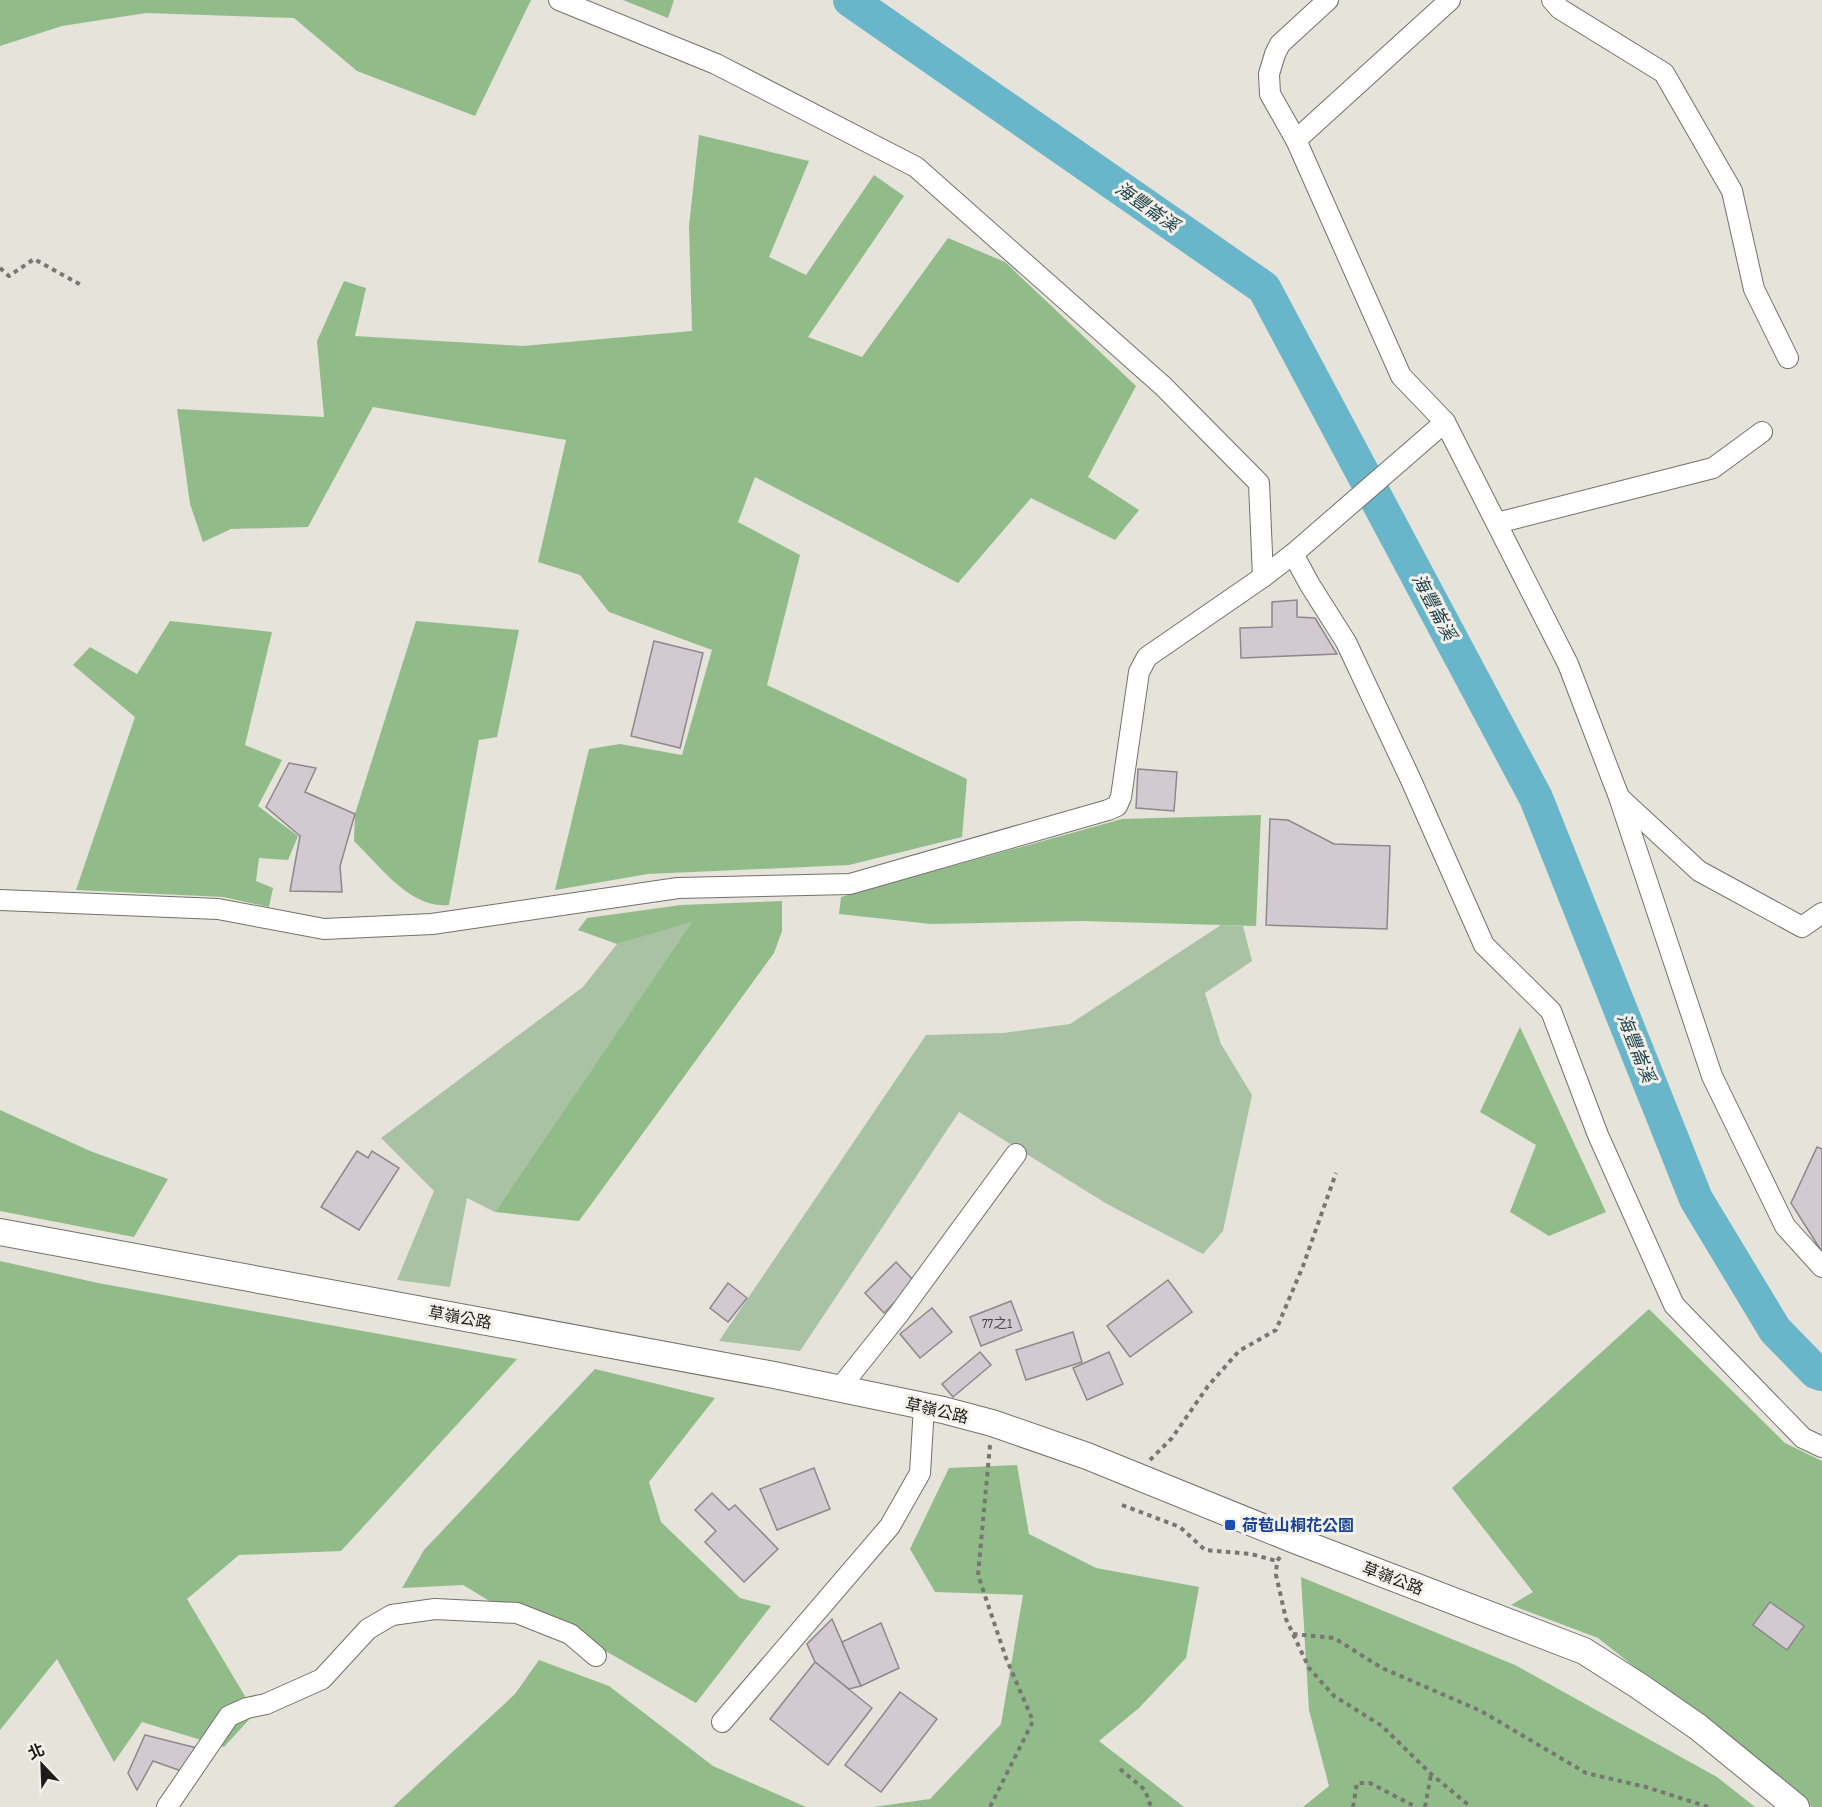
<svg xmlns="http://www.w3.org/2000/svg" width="1822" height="1807" viewBox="0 0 1822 1807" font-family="'Sofia Sans Condensed','Noto Sans TC',sans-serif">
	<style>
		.green { fill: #a9c2a3 }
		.forest { fill: #92bb8a }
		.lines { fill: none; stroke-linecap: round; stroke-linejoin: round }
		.river { stroke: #69b5ca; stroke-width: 34 }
		.building { fill: #d2cad0; stroke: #8e878c; stroke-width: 1.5 }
		.minor-casing { stroke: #73716a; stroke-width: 22 }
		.major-casing { stroke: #73716a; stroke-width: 28 }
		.path { stroke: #787670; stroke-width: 4; stroke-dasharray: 4.5 4.5; stroke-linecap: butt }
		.minor { stroke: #fff; stroke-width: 20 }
		.major { stroke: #fff; stroke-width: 26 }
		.transit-dot { fill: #1a4fb4; stroke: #f2f0e8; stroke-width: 2 }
		.labels { text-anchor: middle; stroke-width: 6; stroke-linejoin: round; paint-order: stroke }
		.number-label { font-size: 14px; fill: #4a4847 }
		.street-label { font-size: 16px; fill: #1d1c19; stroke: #f2f0e8 }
		.transit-label { font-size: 16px; font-weight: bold; fill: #164399; stroke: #f2f0e8; text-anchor: start }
		.water-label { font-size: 18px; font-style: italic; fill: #1b3f49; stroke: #f2f0e8 }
	</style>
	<rect width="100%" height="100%" fill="#e5e3da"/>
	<g class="green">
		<path d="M693 921 495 1212 467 1198 450 1287 397 1280 434 1191 381 1138 583 987 617 944Z"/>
		<path d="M1221 925 1243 926 1252 961 1205 993 1221 1044 1252 1095 1223 1231 1203 1254 1107 1204 959 1112 800 1351 719 1341 926 1035 1003 1033 1070 1024Z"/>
	</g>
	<g class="forest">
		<path d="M0 0H531L475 116 357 71 294 18 146 13 62 26 0 46Z"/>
		<path d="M623 0H674L668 18Z"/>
		<path d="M699 135 809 161 769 257 806 275 874 175 904 196 808 337 862 357 948 238 1005 262 1136 386 1088 477 1139 510 1115 540 1031 498 958 583 755 477 738 522 800 555 767 685 967 779 962 837 849 865 648 874 555 890 589 749 620 744 682 755 712 650 609 612 580 575 538 562 566 440 373 407 308 527 231 529 203 542 190 504 177 409 324 417 317 341 344 281 366 288 355 336 523 346 692 331 689 226Z"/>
		<path d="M170 621 272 632 245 745 282 760 258 806 298 836 288 860 259 858 256 881 273 888 269 907 223 897 76 890 135 717 73 665 90 647 137 674Z"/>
		<path d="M416 621 519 630 497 737 479 740 449 905C410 909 380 866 354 841L355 814Z"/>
		<path d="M1261 815 1256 926 1082 921 931 924 839 914 841 897 1122 819Z"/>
		<path d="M782 901V931L774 953 579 1221 495 1212 692 922 617 944 578 930 587 918 681 905Z"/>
		<path d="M1520 1027 1606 1212 1549 1236 1510 1212 1536 1145 1480 1112Z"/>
		<path d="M0 1110 90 1151 168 1179 134 1237 0 1211Z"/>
		<path d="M0 1261 98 1283 517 1359 341 1551 239 1555 187 1599 255 1713 224 1747 142 1722 114 1762 57 1659 0 1730Z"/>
		<path d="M1649 1309 1785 1443 1822 1461V1807H1812L1598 1638 1511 1605 1533 1592 1452 1488Z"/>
		<path d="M595 1369 715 1398 649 1482 661 1522 740 1598 771 1606 696 1703 609 1653 552 1624 506 1611 463 1585 402 1588 424 1550Z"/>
		<path d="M1017 1465 1029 1534 1096 1568 1199 1587 1186 1658 1139 1708 1099 1741 1184 1807H873L930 1799 1001 1724 1023 1595 935 1592 910 1549 949 1468Z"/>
		<path d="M1301 1577 1515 1665 1717 1777 1755 1807H1303L1329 1786 1309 1710Z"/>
		<path d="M539 1660 609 1686 713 1766 806 1807H393L515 1694Z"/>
	</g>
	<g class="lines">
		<path class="river" d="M850 0 1264 288 1536 798 1696 1199 1775 1330 1816 1372 1822 1374"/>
	</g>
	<g class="building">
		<path d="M1297 600V617L1315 618 1337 654 1241 658 1240 628 1272 627V602Z"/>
		<path d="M654 641 703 653 680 748 631 736Z"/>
		<path d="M289 763 316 768 305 792 355 814 340 866 342 892 290 891 300 836 266 807Z"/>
		<path d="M1138 769 1177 772 1174 811 1136 808Z"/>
		<path d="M1270 819 1288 820 1334 844 1390 846 1387 929 1266 925Z"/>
		<path d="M1817 1147 1822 1149V1252L1791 1203Z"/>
		<path d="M357 1151 368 1158 372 1151 399 1168 359 1230 321 1207Z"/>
		<path d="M896 1262 915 1282 884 1313 865 1293Z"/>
		<path d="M1168 1280 1192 1312 1130 1357 1107 1326Z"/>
		<path d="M728 1283 747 1298 728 1322 710 1308Z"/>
		<path d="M1011 1301 1022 1330 981 1346 970 1317Z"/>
		<path d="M932 1308 952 1332 920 1358 900 1334Z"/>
		<path d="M1073 1332 1082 1362 1026 1380 1016 1350Z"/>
		<path d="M980 1352 991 1365 953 1397 942 1384Z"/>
		<path d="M1109 1352 1123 1384 1087 1400 1073 1368Z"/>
		<path d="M814 1468 830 1509 777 1530 760 1489Z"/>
		<path d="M712 1493 729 1510 735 1505 778 1549 744 1582 705 1542 716 1531 695 1510Z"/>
		<path d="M1770 1602 1804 1626 1787 1650 1753 1625Z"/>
		<path d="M832 1619 842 1642 861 1686 849 1689 815 1662 807 1644Z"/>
		<path d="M881 1623 899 1668 861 1686 842 1642Z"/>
		<path d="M815 1662 872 1708 828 1765 770 1719Z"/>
		<path d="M900 1692 937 1719 881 1792 845 1765Z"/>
		<path d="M145 1735 197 1748 187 1773 153 1761 137 1790 128 1773Z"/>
	</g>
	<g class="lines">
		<g class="minor-casing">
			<g id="minor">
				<path d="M559 0 716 64 916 167 1163 386 1259 483 1263 577"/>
				<path d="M1328 0 1280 44 1275 54 1269 74 1270 94 1296 140 1401 376 1445 422 1568 664 1619 797 1712 1076 1785 1226 1822 1267"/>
				<path d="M1552 0 1560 9 1664 73 1732 191 1754 289 1788 358"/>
				<path d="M1296 140 1450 0"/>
				<path d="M1497 523 1713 468 1762 432"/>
				<path d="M1293 554 1310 585 1346 642 1410 778 1484 945 1551 1011 1598 1135 1674 1305 1803 1438 1822 1447"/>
				<path d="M1620 798 1699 871 1802 927 1822 913"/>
				<path d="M0 900 218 909 324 929 432 924 678 888 850 884 1108 810 1117 806 1121 797 1139 672 1147 657 1263 577 1293 554 1445 422"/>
				<path d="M839 1389 898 1315 1016 1154"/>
				<path d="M722 1722 890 1526 920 1473 924 1406"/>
				<path d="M167 1807 229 1716 247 1708 266 1704 322 1679 368 1629 392 1615 435 1609 517 1613 570 1634 596 1656"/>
			</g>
		</g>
		<g class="major-casing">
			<path id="major" d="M0 1232 774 1375 943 1410 992 1423 1087 1456 1292 1539 1584 1651 1639 1686 1698 1727 1796 1807"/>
		</g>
		<g class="path">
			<path d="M0 268 9 276 34 259 81 285"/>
			<path d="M990 1445 978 1575 1006 1658 1033 1721 990 1807"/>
			<path d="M1150 1460 1172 1438 1208 1386 1239 1351 1276 1330 1303 1266 1336 1173"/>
			<path d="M1122 1505 1180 1527 1205 1550 1251 1554 1277 1561"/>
			<path d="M1280 1557 1277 1561 1276 1575 1286 1619 1309 1668 1334 1696 1382 1726 1431 1774 1471 1807"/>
			<path d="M1293 1634 1334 1638 1382 1668 1481 1711 1586 1773 1646 1787 1708 1807"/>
			<path d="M1120 1769 1145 1790 1151 1807"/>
			<path d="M1353 1807 1357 1783H1370L1416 1807"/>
			<path d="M1425 1807 1431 1774"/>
		</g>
		<use href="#minor" class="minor"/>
		<use href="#major" class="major"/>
	</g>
	<rect class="transit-dot" x="1224" y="1519" width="12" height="12" rx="3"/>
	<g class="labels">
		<g class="number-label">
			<text x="997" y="1328">77之1</text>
		</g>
		<g class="street-label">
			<text transform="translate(460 1317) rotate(10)" y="6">草嶺公路</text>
			<text transform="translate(937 1410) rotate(13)" y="6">草嶺公路</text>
			<text transform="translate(1393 1578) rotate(21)" y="6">草嶺公路</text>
		</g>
		<g class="transit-label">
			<text x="1242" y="1531">荷苞山桐花公園</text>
		</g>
		<g class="water-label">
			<text transform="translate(1147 207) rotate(35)" y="6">海豐崙溪</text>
			<text transform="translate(1434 607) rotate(62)" y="6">海豐崙溪</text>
			<text transform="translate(1636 1048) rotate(68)" y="6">海豐崙溪</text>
		</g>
	</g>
	<g transform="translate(42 1765) rotate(337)" stroke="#f2f0e8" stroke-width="4.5" paint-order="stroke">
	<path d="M0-4.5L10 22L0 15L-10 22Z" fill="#1d1c19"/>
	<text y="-9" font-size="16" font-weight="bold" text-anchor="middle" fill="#1d1c19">北</text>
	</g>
</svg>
